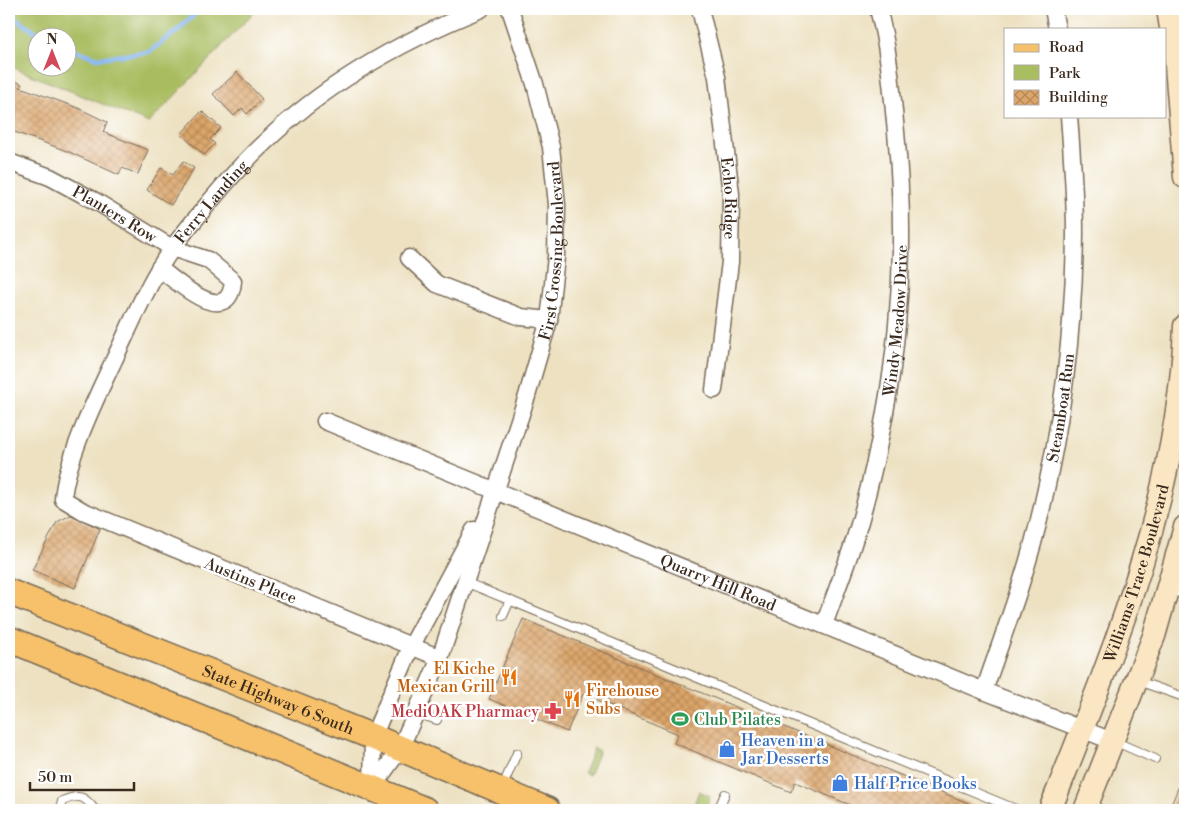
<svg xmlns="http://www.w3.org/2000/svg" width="1194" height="819" viewBox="0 0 1194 819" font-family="'Libre Bodoni',serif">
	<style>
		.green { fill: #a9bd61; stroke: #727440; fill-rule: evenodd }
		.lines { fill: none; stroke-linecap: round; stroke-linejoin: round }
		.stream { stroke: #8bbaf6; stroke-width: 4.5 }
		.building { fill: url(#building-cross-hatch) }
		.service-casing { stroke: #796a57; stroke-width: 10 }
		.minor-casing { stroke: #796a57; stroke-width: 19 }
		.secondary-casing { stroke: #796a57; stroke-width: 25 }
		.primary-casing { stroke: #796a57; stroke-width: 28 }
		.service { stroke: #fff; stroke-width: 8 }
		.minor { stroke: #fff; stroke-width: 16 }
		.secondary { stroke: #fbe6c4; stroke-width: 22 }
		.primary { stroke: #f6c16b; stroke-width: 25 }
		.labels { text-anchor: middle; stroke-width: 5; stroke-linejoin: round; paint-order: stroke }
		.street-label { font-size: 16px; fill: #3b2a1e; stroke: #fff }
		.food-label { font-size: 16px; fill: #c56008; stroke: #fff; text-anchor: end }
		.health-label { font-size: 16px; fill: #be3a42; stroke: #fff; text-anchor: end }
		.leisure-label { font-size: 16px; fill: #27864d; stroke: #fff; text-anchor: start }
		.shop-label { font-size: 16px; fill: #366cbe; stroke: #fff; text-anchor: start }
	</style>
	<defs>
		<pattern id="building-cross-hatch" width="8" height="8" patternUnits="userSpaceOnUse" patternTransform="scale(1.25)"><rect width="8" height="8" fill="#dca569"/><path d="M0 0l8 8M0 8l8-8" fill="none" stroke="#b48756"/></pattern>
	</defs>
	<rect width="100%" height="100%" fill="#fff"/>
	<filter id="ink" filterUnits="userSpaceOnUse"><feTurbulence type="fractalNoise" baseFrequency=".02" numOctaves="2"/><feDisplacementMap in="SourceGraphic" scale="10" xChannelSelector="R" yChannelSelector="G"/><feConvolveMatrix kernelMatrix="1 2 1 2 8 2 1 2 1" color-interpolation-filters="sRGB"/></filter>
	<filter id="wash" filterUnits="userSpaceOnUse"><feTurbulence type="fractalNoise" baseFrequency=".0096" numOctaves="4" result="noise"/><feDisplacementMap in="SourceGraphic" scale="20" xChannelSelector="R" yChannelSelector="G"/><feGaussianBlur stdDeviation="1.12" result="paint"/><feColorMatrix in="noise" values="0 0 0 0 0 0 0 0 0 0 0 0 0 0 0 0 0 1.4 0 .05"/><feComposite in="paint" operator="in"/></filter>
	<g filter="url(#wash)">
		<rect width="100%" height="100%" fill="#ede1c1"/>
		<g class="green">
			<path d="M9 9H257L149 123 9 66ZM38 38H68V68H38Z"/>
			<path d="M594 748 599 751 589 775 584 773Z"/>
			<path d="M699 791 710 796 705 810H692Z"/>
		</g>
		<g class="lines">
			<g class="stream">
				<path d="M9 14 45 38"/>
				<path d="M68 48 98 58 149 52 177 31 200 9"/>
			</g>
		</g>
		<g id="blocks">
			<g class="building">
				<path d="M237 72 262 99 247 114 242 108 234 116 213 94Z"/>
				<path d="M9 78 22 84 20 87 78 108 107 122 103 132 148 150 138 174 122 168 119 175 67 151 9 130Z"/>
				<path d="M202 111 221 128 210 139 215 144 204 155 181 134Z"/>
				<path d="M183 161 194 168 171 205 147 190 161 168 173 175Z"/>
				<path d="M71 515 100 529 75 588 32 570 57 522Z"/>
				<path d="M523 619 615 657 985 810H862L795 782 791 792 674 743 678 734 583 694 567 732 489 699Z"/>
				<path d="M1185 771V810H1169Z"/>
			</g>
		</g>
	</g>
	<g filter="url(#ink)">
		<use href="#blocks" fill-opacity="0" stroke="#796a57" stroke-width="1"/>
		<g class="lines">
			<g class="service-casing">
				<g id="service">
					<path d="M465 582 1018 810"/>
					<path d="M1169 589 1185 595"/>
					<path d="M503 616 510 600"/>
					<path d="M1138 681 1181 696"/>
					<path d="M416 713 437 720"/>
					<path d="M1114 741 1155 759"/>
					<path d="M502 788 517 753"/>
					<path d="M60 810 62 801C79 794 84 795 95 810"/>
					<path d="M718 810 725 794"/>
				</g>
			</g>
			<g class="minor-casing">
				<g id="minor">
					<path id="s1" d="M700 9 717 77 731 194 730 262 714 390"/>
					<path d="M1053 9 1057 29"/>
					<path id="s2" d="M9 162 50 177 97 202 172 248 208 260 233 281C229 330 176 281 159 268"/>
					<path d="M409 258 437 284 521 317 549 320"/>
					<path id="s3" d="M325 421 984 691 1112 741"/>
					<path id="s4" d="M824 625C837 588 852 552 862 514 897 385 909 266 896 132 892 92 889 48 878 9"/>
					<path id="s5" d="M440 658 83 511 63 499C66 460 96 398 113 362 128 331 142 296 160 267 172 246 188 228 203 210 222 187 242 163 264 143 325 84 404 40 481 9"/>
					<path id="s6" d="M984 691C1005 630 1028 570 1042 507 1063 418 1074 325 1075 233 1075 194 1072 155 1069 116"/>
					<path id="s7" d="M372 788 400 749 440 658 527 396 549 320 556 257 557 205 551 147 535 84 510 9"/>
					<path d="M372 788 373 737 411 647 474 530"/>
				</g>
			</g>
			<g class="secondary-casing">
				<g id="secondary">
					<path d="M1168 9 1175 53 1185 177"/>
					<path id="s8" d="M1050 810C1112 655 1179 496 1185 326"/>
					<path d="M1085 810 1154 636 1185 527"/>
				</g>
			</g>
			<g class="primary-casing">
				<g id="primary">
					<path id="s9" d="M9 592 373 737 547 810"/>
					<path d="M9 639 425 810"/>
				</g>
			</g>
			<use href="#service" class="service"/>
			<use href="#minor" class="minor"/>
			<use href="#secondary" class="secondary"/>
			<use href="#primary" class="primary"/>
		</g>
	</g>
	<defs>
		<g id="restaurant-bare" transform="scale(1.35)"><path d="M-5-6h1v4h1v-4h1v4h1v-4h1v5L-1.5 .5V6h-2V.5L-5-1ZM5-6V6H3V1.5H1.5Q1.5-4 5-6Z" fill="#e8710a" stroke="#fff" stroke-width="2.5" paint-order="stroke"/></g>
		<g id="pharmacy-bare" transform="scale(1.35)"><path d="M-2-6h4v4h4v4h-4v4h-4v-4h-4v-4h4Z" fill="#e0444e" stroke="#fff" stroke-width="2.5" paint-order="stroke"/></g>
		<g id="stadium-bare" transform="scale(1.35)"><path d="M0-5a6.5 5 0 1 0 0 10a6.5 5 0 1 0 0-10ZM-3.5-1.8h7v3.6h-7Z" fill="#2e9e5b" stroke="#fff" stroke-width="2.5" paint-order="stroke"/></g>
		<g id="shop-bare" transform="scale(1.35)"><path d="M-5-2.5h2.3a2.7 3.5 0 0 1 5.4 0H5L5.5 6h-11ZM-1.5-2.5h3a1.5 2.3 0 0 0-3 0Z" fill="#3f7fe0" stroke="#fff" stroke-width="2.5" paint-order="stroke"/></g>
	</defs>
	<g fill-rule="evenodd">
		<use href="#restaurant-bare" x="509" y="677"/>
		<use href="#restaurant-bare" x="572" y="699"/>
		<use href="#pharmacy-bare" x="553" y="711"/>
		<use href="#stadium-bare" x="680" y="719"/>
		<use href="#shop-bare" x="727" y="749"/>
		<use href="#shop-bare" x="840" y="783"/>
	</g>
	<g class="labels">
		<g class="street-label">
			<text dy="6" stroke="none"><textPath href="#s1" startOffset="192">Echo Ridge</textPath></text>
			<text dy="6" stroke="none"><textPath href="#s5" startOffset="745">Ferry Landing</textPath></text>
			<text dy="6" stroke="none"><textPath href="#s2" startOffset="118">Planters Row</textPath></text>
			<text dy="6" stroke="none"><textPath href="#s7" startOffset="572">First Crossing Boulevard</textPath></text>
			<text dy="6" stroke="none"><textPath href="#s4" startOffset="314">Windy Meadow Drive</textPath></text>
			<text dy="6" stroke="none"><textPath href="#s6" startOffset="294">Steamboat Run</textPath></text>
			<text dy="6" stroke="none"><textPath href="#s8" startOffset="252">Williams Trace Boulevard</textPath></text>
			<text transform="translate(251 580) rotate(22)" y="6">Austins Place</text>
			<text dy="6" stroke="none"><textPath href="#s3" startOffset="425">Quarry Hill Road</textPath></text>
			<text dy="6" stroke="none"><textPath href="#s9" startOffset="290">State Highway 6 South</textPath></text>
		</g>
		<g class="food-label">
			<text x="495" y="674">El Kiche<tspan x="495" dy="18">Mexican Grill</tspan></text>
			<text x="586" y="696" text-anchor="start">Firehouse<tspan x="586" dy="18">Subs</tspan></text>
		</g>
		<g class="health-label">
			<text x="539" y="717">MediOAK Pharmacy</text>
		</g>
		<g class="leisure-label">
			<text x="694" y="725">Club Pilates</text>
		</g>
		<g class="shop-label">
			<text x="741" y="746">Heaven in a<tspan x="741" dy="18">Jar Desserts</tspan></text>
			<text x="854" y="789">Half Price Books</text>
		</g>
	</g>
	<rect width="1194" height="819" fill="none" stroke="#fff" stroke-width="30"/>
	<rect x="1004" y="28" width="162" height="90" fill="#ffffff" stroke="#b1aaa5"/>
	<rect x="1014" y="44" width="25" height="8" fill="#f6c16b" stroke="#b1aaa5"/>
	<text x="1049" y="52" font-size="15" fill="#3b2a1e">Road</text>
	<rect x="1014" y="65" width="25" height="15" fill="#a9bd61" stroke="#b1aaa5"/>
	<text x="1049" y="78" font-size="15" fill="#3b2a1e">Park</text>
	<rect x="1014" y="90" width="25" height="15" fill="url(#building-cross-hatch)" stroke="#b1aaa5"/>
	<text x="1049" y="102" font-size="15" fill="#3b2a1e">Building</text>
	<g transform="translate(52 52)"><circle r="24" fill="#ffffff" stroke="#b1aaa5"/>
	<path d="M0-4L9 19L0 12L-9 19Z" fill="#d1495b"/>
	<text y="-8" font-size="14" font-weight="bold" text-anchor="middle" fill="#3b2a1e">N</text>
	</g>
	<path d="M30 782v8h104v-8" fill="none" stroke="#3b2a1e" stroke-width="2.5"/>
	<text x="38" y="782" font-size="15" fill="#3b2a1e" stroke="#ffffff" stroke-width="4" paint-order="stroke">50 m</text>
</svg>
